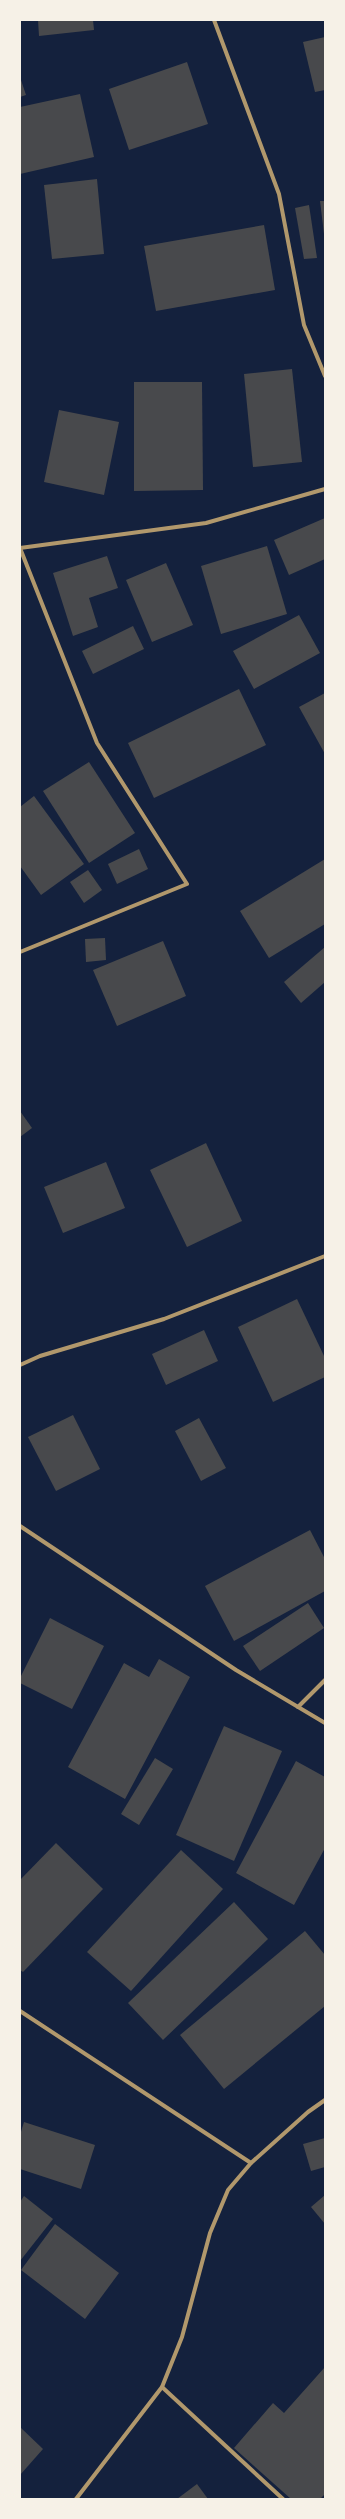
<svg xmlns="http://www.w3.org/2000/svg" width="345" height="2519" viewBox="0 0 345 2519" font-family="'IBM Plex Serif',serif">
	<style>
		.building { fill: #48494c }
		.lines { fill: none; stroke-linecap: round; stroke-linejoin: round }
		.minor { stroke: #b1986c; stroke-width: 4 }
	</style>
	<rect width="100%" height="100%" fill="#14213d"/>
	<g class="building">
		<path d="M38 20H93L94 30 39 36Z"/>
		<path d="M325 37V90L315 92 303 42Z"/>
		<path d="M187 62 208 124 129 150 109 89Z"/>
		<path d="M20 77 26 95 20 97Z"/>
		<path d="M80 94 94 157 20 174V107Z"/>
		<path d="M97 179 104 254 52 259 44 185Z"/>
		<path d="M320 201H325V234H324Z"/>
		<path d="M309 205 317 258 304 259 295 208Z"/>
		<path d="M264 225 275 290 156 311 144 246Z"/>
		<path d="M292 369 302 462 253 467 244 374Z"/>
		<path d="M134 382H202L203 490 134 491Z"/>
		<path d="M59 410 119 422 104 495 44 482Z"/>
		<path d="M325 518V559L289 575 274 540Z"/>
		<path d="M267 546 287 614 221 634 201 566Z"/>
		<path d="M107 556 118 588 89 598 98 627 73 636 53 573Z"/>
		<path d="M166 563 193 625 152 642 126 580Z"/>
		<path d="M299 615 320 653 254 689 233 651Z"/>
		<path d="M133 626 144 649 93 674 82 651Z"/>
		<path d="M239 689 266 745 154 798 128 743Z"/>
		<path d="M325 693V754L299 707Z"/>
		<path d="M89 762 135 833 89 863 43 791Z"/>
		<path d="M34 796 84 864 41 895 20 866V807Z"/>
		<path d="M139 849 148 869 117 884 108 864Z"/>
		<path d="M325 859V924L269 958 240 911Z"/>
		<path d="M88 870 102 890 84 903 70 882Z"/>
		<path d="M105 938 106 960 86 962 85 939Z"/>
		<path d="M163 941 186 996 117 1026 93 970Z"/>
		<path d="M325 947V982L301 1003 284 982Z"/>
		<path d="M20 1111 32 1128 20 1137Z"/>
		<path d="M206 1143 242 1221 187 1247 150 1170Z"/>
		<path d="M106 1162 125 1208 63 1233 44 1187Z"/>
		<path d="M297 1299 325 1358V1377L273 1402 238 1327Z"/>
		<path d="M204 1330 218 1361 166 1385 152 1354Z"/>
		<path d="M73 1415 100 1469 56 1491 28 1437Z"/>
		<path d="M199 1418 226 1468 201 1481 175 1431Z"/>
		<path d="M310 1530 325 1559V1591L234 1641 205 1586Z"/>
		<path d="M308 1603 324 1628 260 1671 243 1646Z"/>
		<path d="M50 1618 104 1646 72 1709 20 1683V1678Z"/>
		<path d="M159 1659 190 1677 125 1799 68 1767 124 1663 149 1677Z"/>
		<path d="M224 1726 282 1751 234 1861 176 1835Z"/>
		<path d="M155 1758 173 1769 139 1825 121 1814Z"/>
		<path d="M296 1761 325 1777V1848L294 1905 236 1873Z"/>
		<path d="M56 1843 103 1889 23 1972 20 1970V1880Z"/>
		<path d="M181 1850 223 1889 131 1991 87 1952Z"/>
		<path d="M234 1902 268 1939 163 2040 128 2003Z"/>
		<path d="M305 1931 325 1955V2006L224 2089 180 2035Z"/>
		<path d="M24 2122 95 2145 81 2189 20 2169V2135Z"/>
		<path d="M325 2138V2167L311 2171 303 2144Z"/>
		<path d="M325 2195V2224L311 2207Z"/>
		<path d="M24 2196 53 2219 20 2261V2202Z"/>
		<path d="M55 2224 119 2273 85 2319 21 2270Z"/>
		<path d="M325 2367V2494L320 2499H291L234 2448 273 2403 284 2413Z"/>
		<path d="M20 2427 43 2449 20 2475Z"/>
		<path d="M197 2484 208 2499H177Z"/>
	</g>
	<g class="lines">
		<g class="minor">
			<path d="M214 20 279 194 304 325 325 376"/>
			<path d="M20 548 206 523 325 489"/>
			<path d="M20 952 187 884 97 743 20 548"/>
			<path d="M20 1365 40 1356 164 1319 325 1256"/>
			<path d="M20 1526 236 1670 325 1723"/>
			<path d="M298 1707 325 1680"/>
			<path d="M20 2011 251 2163"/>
			<path d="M162 2387 283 2499"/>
			<path d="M76 2499 162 2387 182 2337 210 2233 228 2190 251 2163 308 2112 325 2100"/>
		</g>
	</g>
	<rect width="345" height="2519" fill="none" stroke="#f6f1e7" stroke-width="42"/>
</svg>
